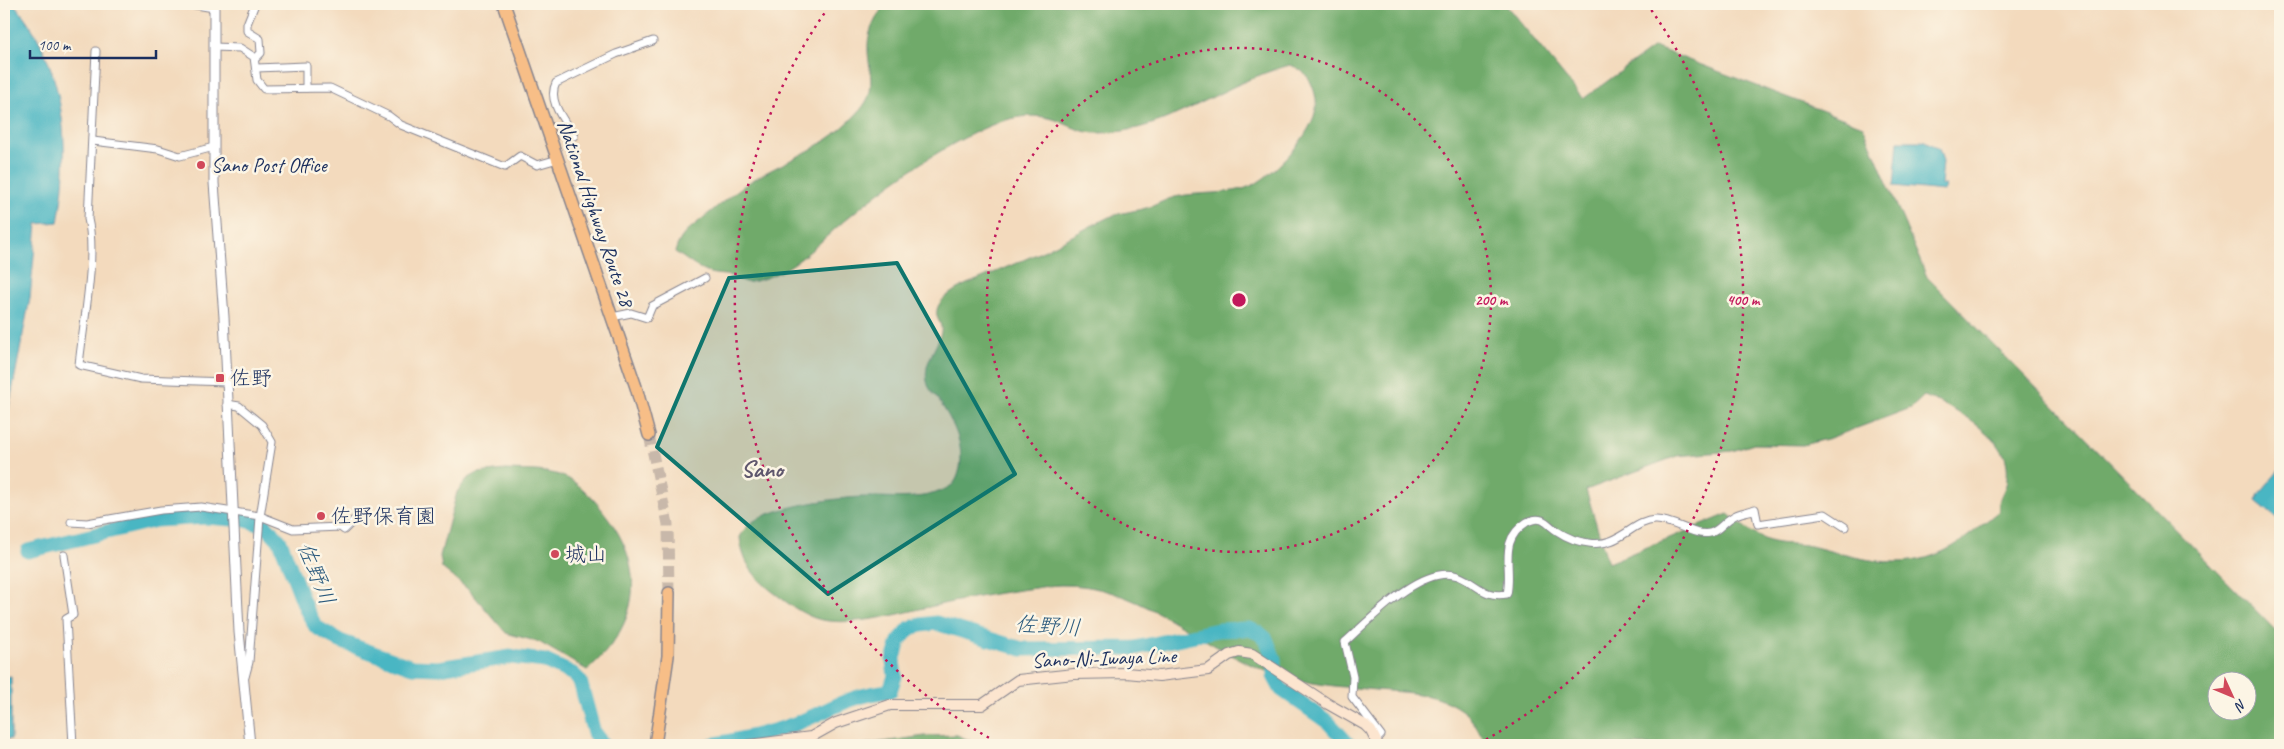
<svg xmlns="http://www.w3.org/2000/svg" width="2284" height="749" viewBox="0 0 2284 749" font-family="Caveat,'Klee One',sans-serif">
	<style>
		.forest { fill: #6faa6a; stroke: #456c64; fill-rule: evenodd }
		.water { fill: #48b6c3; stroke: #327290 }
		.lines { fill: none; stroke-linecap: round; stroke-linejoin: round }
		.river { stroke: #48b6c3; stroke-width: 15 }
		.trunk-tunnel { stroke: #c8b8aa; stroke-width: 11; stroke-dasharray: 11 5.5; stroke-linecap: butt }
		.minor-casing { stroke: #87848e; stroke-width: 9 }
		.tertiary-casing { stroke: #87848e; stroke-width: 11 }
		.secondary-casing { stroke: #87848e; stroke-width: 12 }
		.trunk-casing { stroke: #87848e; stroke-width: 14 }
		.minor { stroke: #fff; stroke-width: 7 }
		.tertiary { stroke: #fff; stroke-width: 9 }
		.secondary { stroke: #fce5cf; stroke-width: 10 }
		.trunk { stroke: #f7be87; stroke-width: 11 }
		.marked { fill: #0f766e; fill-opacity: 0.2; stroke: #0f766e; stroke-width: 4; stroke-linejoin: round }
		.ring { fill: none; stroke: #c2185b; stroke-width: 2.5; stroke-dasharray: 2.5 5 }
		.poi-dot { fill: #d1495b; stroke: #fcf5e5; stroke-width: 2 }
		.labels { text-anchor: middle; stroke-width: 5; stroke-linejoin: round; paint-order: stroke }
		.poi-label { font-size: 21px; fill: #1b2f5e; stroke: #fcf5e5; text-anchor: start }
		.street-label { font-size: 21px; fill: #1b2f5e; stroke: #fcf5e5 }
		.water-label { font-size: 22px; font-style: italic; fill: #28587c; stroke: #fcf5e5 }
		.quarter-label { font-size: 24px; font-weight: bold; fill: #5f576d; stroke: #fcf5e5 }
		.centre { fill: #c2185b; stroke: #fcf5e5; stroke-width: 2.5 }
		.ring-label { font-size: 15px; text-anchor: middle; font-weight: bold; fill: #c2185b; stroke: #fcf5e5; stroke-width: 5; stroke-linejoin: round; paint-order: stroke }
	</style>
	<rect width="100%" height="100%" fill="#fcf5e5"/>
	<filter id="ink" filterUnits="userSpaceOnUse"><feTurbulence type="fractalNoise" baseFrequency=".02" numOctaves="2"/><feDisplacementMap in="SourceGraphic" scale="10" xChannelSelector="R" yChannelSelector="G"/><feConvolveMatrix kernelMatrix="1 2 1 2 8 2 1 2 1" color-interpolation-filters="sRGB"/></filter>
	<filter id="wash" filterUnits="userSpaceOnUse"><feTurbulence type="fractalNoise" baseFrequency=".0096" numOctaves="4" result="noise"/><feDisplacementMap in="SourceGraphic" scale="20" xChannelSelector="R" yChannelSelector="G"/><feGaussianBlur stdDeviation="1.12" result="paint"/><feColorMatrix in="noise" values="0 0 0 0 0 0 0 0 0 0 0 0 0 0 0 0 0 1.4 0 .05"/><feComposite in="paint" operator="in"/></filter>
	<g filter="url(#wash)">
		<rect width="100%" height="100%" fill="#f3dabd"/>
		<g class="forest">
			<path d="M885 4H1505L1583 99 1654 47 1863 126 1927 277 2280 635V745H1488C1481 736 1475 722 1466 714 1439 690 1400 693 1366 689 1329 686 1290 682 1256 667 1192 639 1134 583 1061 585 1050 585 1038 588 1027 589 991 594 955 601 920 609 891 616 859 624 829 621 810 620 791 606 777 595 756 580 742 563 740 537 743 532 746 527 751 523 773 506 844 496 872 497 897 497 925 501 949 487 956 483 958 476 960 468 964 444 954 424 941 404 937 397 930 391 928 385 921 364 937 350 941 332 942 327 940 323 938 319 932 305 948 294 959 288 967 283 976 281 984 277 1003 269 1021 261 1039 253 1063 242 1085 228 1109 217 1122 212 1137 211 1150 207 1158 204 1166 199 1175 197 1200 191 1231 196 1253 185 1276 173 1321 127 1316 99 1313 82 1306 70 1290 65 1223 82 1170 133 1099 133 1083 134 1069 125 1056 120 1027 110 998 121 972 134 928 156 888 184 850 216 817 243 795 273 751 282 744 284 737 278 730 276 723 274 714 275 707 272 696 268 685 258 675 252 680 234 690 229 703 218 721 204 738 188 758 177 786 161 819 149 843 127 851 120 863 109 868 98 875 82 867 62 868 45 868 30 877 16 885 4ZM1924 396C1947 404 1990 429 2002 451 2007 459 2008 469 2007 478 2007 491 1997 495 1999 511 1982 524 1964 542 1944 551 1900 573 1854 557 1811 546 1798 543 1785 545 1773 542 1756 538 1741 524 1728 514L1608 563 1586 490 1677 456 1732 451 1754 444 1803 445 1830 438 1911 408ZM2216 682H2246V712H2216Z"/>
			<path d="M505 470C526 471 550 469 569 479 586 489 598 504 609 519 648 573 637 628 587 670L539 642 506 633 470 591 442 568 440 556 457 492 467 479 478 473Z"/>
			<path d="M957 735 981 745H860L925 736Z"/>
		</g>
		<g class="water">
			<path d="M4 4H14C65 62 72 148 58 222L37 224 30 298 4 433Z"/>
			<path d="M1898 141H1925L1939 149 1943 161 1941 185H1945L1944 191 1894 186Z"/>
			<path d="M2280 469V521L2256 501 2259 494Z"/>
			<path d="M11 676V739H4V677Z"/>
		</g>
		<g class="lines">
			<g class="river">
				<path d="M28 551 156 520 206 517 246 520 266 526 280 541 306 609 316 627 340 641 412 667 438 668 511 657 545 661 573 674 580 681 594 733 603 745"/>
				<path d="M711 745C737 740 764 735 789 726 827 713 846 695 890 691L895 676 893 661 899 641 910 628 921 625 936 623 1022 649 1135 648 1218 630 1249 629 1259 633 1266 639 1274 659V676L1281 689 1328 722 1349 745"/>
			</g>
		</g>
	</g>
	<g filter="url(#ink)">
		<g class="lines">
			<path class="trunk-tunnel" d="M649 435 668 524 669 593"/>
			<g class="minor-casing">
				<g id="minor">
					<path d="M190 4 214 8"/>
					<path d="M214 47 240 48 254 57 257 80 264 89 330 88 389 116 401 125 505 167 520 156 537 165 558 159"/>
					<path d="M96 51 88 219C97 256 83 325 79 365L141 379 226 382"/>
					<path d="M255 59 261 53 260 39 247 31V24L255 4"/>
					<path d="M257 68 306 66V88"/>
					<path d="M574 136C564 120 547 101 556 83L616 54 653 41"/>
					<path d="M93 141 158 149 180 156 214 147"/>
					<path d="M612 317 631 313 647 318 652 306 705 278"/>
					<path d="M227 404 239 406 262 425 272 442 260 517 249 662 245 677"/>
					<path d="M71 522 87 523 161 510 201 507 260 516 293 529 340 527 344 530 362 512"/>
					<path d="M64 555 73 615 66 619 73 745"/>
					<path d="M1376 740 1381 735 1352 697 1353 677 1345 642C1369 621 1422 563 1458 576 1478 584 1483 598 1507 594 1513 567 1497 541 1527 522 1532 520 1536 518 1542 520 1547 522 1552 528 1557 531 1566 537 1578 542 1589 543 1619 548 1632 521 1655 520 1673 519 1694 537 1710 533 1718 531 1723 523 1731 518 1740 511 1747 513 1755 509L1758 524 1825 514 1845 527"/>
				</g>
			</g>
			<g class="tertiary-casing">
				<path id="tertiary" d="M214 4V183L224 317 239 632 250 745"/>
			</g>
			<g class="secondary-casing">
				<path id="secondary" d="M748 745 811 737 836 723 890 705H982L1018 680 1074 674 1126 673 1159 676 1208 670 1229 655 1239 652 1252 654 1328 704 1365 725 1371 731 1378 745"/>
			</g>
			<g class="trunk-casing">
				<g id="trunk">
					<path d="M504 4 636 387 649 435"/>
					<path d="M655 745 668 656 669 593"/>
				</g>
			</g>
			<use href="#minor" class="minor"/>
			<use href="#tertiary" class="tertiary"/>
			<use href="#secondary" class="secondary"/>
			<use href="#trunk" class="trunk"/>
		</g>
	</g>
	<path class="marked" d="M897 263 1015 474 828 594 657 447 729 278Z"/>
	<g class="ring">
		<circle cx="1239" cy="300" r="252"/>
		<path d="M1002 745A504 504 0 0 1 831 4M1647 4A504 504 0 0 1 1476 745"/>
	</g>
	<g class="poi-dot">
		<circle cx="201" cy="165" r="5"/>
		<rect x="215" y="373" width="10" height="10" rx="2.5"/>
		<circle cx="321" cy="516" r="5"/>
		<circle cx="555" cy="554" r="5"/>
	</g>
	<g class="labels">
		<g class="poi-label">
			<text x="211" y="172">Sano Post Office</text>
			<text x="230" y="385">佐野</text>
			<text x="331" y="523">佐野保育園</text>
			<text x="565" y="561">城山</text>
		</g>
		<g class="street-label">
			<text transform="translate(596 213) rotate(71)" y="7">National Highway Route 28</text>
			<text transform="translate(1104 658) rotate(-2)" y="7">Sano-Ni-Iwaya Line</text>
		</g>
		<g class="water-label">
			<text transform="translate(317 573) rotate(68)" y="8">佐野川</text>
			<text transform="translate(1048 625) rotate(4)" y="8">佐野川</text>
		</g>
		<g class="quarter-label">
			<text x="762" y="477">Sano</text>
		</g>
	</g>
	<circle cx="1239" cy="300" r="8" class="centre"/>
	<g class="ring-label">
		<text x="1491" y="305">200 m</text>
		<text x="1743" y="305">400 m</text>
	</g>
	<rect width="2284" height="749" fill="none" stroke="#fcf5e5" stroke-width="20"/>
	<g transform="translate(2232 696) rotate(134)"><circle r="24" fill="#fcf5e5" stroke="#a2a6af"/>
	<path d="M0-4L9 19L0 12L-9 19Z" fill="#d1495b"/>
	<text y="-8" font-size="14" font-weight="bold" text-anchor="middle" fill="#1b2f5e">N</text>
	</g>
	<path d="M30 50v8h126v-8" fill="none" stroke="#1b2f5e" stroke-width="2.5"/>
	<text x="38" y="50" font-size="15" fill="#1b2f5e" stroke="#fcf5e5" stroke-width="4" paint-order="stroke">100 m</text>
</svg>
